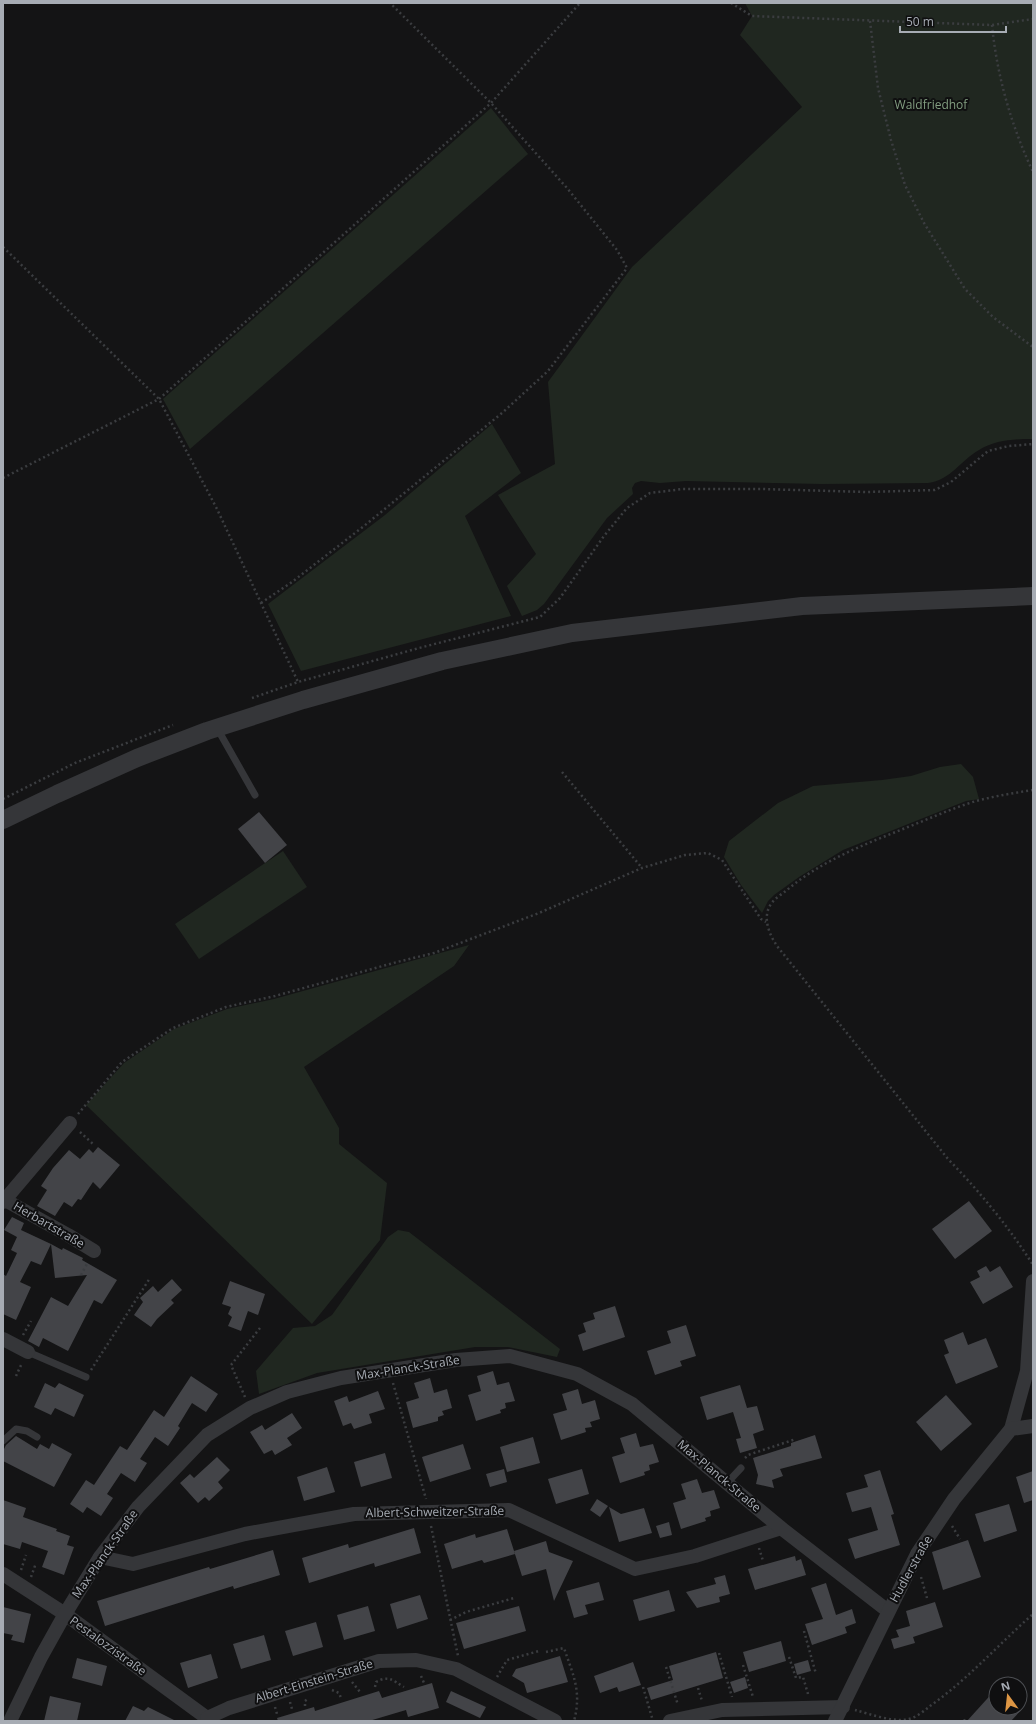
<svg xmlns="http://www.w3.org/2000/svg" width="1036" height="1724" viewBox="0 0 1036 1724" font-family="'Open Sans',sans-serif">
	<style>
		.green { fill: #202720 }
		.building { fill: #434448 }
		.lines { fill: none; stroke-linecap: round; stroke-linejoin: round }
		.path { stroke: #3b3d40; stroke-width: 2.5; stroke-dasharray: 2 3; stroke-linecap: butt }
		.service { stroke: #353639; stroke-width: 7 }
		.minor { stroke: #353639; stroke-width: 14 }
		.tertiary { stroke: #353639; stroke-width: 18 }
		.labels { text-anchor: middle; stroke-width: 4; stroke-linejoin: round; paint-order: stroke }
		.park-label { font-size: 12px; fill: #829d80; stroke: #0f0f10 }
		.street-label { font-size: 12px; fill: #a7acb4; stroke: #0f0f10 }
	</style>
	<rect width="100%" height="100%" fill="#141415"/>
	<g class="green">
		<path d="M745 3H1033V439C1014 439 996 440 979 450 961 460 951 480 928 483L822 484 686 481 660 483 641 481 635 483 632 488 633 494 607 518 544 604 537 610 522 616 507 586 536 554 498 495 555 464 548 382 632 267 802 107 740 35 752 16Z"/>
		<path d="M491 108 528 154 190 449 163 399Z"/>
		<path d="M492 424 521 473 465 516 511 616 301 671 268 604 385 515Z"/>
		<path d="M961 764 973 777 979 799 966 801 843 850 799 877 774 895 768 901 762 913 741 885 724 857 729 841 778 803 813 786 882 780 911 776 940 767Z"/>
		<path d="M283 851 307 887 199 959 175 924Z"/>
		<path d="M469 945 454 966 304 1067 339 1128V1144L387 1183 380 1240 312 1324 86 1105 124 1063 174 1029 227 1009 274 999Z"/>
		<path d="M398 1230 409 1232 560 1349 557 1357 508 1347H475L317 1373 259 1394 256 1371 293 1328 315 1326 332 1315 388 1237Z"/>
	</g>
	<g class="building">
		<path d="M259 812 287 845 265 863 238 829Z"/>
		<path d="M98 1147 120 1165 100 1189 93 1182 81 1200 78 1199 72 1207 64 1202 55 1216 37 1206 47 1190 41 1186 53 1168 69 1150 80 1159 89 1149 93 1153Z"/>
		<path d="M969 1201 992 1231 955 1259 932 1229Z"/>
		<path d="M12 1217 24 1223 21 1230 51 1244 41 1265 31 1261 20 1282 31 1287 16 1320 3 1314V1274L6 1276 17 1253 11 1250 17 1237 4 1230Z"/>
		<path d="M51 1244 62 1250 63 1248 83 1258 82 1260 117 1280 102 1304 94 1300 68 1351 43 1338 39 1347 28 1341 51 1297 68 1306 87 1275 55 1278Z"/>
		<path d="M986 1266 990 1272 1000 1266 1013 1287 983 1304 970 1282 980 1277 977 1271Z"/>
		<path d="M172 1279 182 1290 171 1300 174 1303 157 1319 151 1327 134 1315 143 1302 140 1298 153 1286 158 1292Z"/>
		<path d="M230 1281 265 1294 258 1315 248 1311 241 1331 228 1326 232 1317 228 1314 231 1307 222 1304Z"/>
		<path d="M615 1306 625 1337 583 1351 578 1335 586 1332 583 1323 595 1319 593 1313Z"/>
		<path d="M686 1325 696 1356 680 1361 682 1366 655 1375 647 1351 671 1343 667 1331Z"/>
		<path d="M963 1332 968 1345 986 1338 998 1367 956 1384 944 1355 949 1353 944 1340Z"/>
		<path d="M493 1371 497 1385 509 1382 515 1401 505 1403 506 1408 500 1410 501 1413 476 1421 468 1395 481 1391 477 1376Z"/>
		<path d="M191 1376 218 1394 206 1412 192 1403 178 1426 180 1428 168 1446 155 1437 140 1459 147 1463 135 1482 121 1473 107 1494 113 1498 101 1516 87 1507 83 1513 70 1504 86 1480 94 1485 120 1446 127 1450 154 1410 164 1417Z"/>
		<path d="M430 1378 434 1393 447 1389 452 1408 442 1411 444 1415 438 1417V1421L413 1428 406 1402 419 1398 414 1383Z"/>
		<path d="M45 1383 55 1388 59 1383 84 1395 74 1417 55 1408 51 1415 34 1407Z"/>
		<path d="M740 1385 747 1408 757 1406 764 1430 753 1434 757 1448 740 1453 736 1439 741 1438 733 1412 707 1420 700 1397Z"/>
		<path d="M578 1389 582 1404 595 1400 600 1419 590 1422 592 1427 585 1428 586 1432 561 1440 553 1414 567 1410 562 1394Z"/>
		<path d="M378 1391 385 1409 369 1414 372 1423 354 1429 351 1423 343 1426 334 1401 347 1396 349 1402Z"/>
		<path d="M946 1395 972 1424 941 1451 916 1422Z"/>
		<path d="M292 1413 302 1428 287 1438 292 1445 275 1455 272 1450 264 1454 250 1432 262 1425 265 1430Z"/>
		<path d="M636 1433 640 1447 653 1444 659 1462 649 1465 650 1470 644 1472 645 1475 620 1483 612 1457 625 1453 620 1438Z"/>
		<path d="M815 1435 822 1458 780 1469 783 1476 772 1480 774 1488 756 1484 758 1475 753 1458 791 1446V1443Z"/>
		<path d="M16 1436 37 1449 40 1444 49 1449 52 1443 72 1454 54 1487 3 1461V1451L6 1445Z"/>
		<path d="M533 1437 540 1463 507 1472 500 1447Z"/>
		<path d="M463 1444 471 1469 430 1482 422 1457Z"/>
		<path d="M385 1453 392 1478 361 1487 354 1462Z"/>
		<path d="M217 1457 230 1470 218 1482 223 1488 209 1501 205 1497 198 1503 180 1483 190 1474 194 1478Z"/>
		<path d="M327 1467 335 1492 304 1501 297 1477Z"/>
		<path d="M504 1469 507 1482 490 1487 486 1474Z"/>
		<path d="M582 1469 589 1494 556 1504 548 1479Z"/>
		<path d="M880 1470 894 1514 891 1515 900 1545 855 1559 848 1539 878 1530 871 1507 852 1512 846 1493 868 1487 864 1475Z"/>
		<path d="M1033 1471V1500L1024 1503 1016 1477Z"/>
		<path d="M697 1479 702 1493 714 1490 720 1508 710 1511 711 1516 705 1518 706 1521 681 1529 673 1503 686 1499 681 1484Z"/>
		<path d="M597 1499 608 1506 600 1517 590 1510Z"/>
		<path d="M3 1500 26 1508 23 1517 57 1529 56 1531 70 1536 67 1545 74 1547 64 1575 42 1567 48 1551 22 1542 20 1549 3 1544Z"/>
		<path d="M1009 1504 1017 1531 984 1542 975 1514Z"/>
		<path d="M609 1507 621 1514 644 1508 652 1533 619 1542Z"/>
		<path d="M669 1522 672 1535 660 1538 656 1526Z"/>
		<path d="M414 1528 421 1553 375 1567 374 1563 309 1583 302 1558 348 1544 349 1548Z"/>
		<path d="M507 1529 515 1554 484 1563 482 1560 452 1569 444 1544 475 1534 476 1538Z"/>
		<path d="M968 1540 981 1577 943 1590 932 1552Z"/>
		<path d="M546 1541 549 1552 573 1561 554 1601 546 1569 522 1576 514 1551Z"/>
		<path d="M273 1550 280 1575 234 1589 233 1586 105 1626 97 1601 209 1567 210 1569Z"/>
		<path d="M795 1556 796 1561 801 1559 806 1575 755 1590 748 1569Z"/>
		<path d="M725 1575 730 1594 719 1597 720 1602 697 1608 686 1592 716 1584 714 1578Z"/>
		<path d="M599 1582 604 1600 585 1605 588 1614 574 1618 566 1591Z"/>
		<path d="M826 1583 836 1615 852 1609 856 1623 845 1627 847 1633 812 1645 805 1624 823 1619 811 1588Z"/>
		<path d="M669 1590 675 1611 639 1621 633 1600Z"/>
		<path d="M420 1595 428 1619 397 1629 390 1604Z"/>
		<path d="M935 1602 943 1627 913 1637 915 1643 894 1649 891 1639 899 1637 896 1630 910 1626 906 1611Z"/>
		<path d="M368 1606 375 1631 344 1640 337 1615Z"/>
		<path d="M519 1606 526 1631 464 1649 456 1623Z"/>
		<path d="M3 1607 31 1614 24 1643 11 1640 13 1635 3 1633Z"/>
		<path d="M316 1622 323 1647 293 1656 285 1631Z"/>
		<path d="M264 1635 271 1660 241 1669 233 1644Z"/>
		<path d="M781 1641 786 1661 749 1672 743 1652Z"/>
		<path d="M716 1652 723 1678 651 1700 647 1688 673 1680 669 1666Z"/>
		<path d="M211 1654 218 1678 188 1688 180 1663Z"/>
		<path d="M560 1656 568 1682 527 1693 524 1683 512 1676 516 1669Z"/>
		<path d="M77 1658 107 1666 102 1686 72 1678Z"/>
		<path d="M808 1660 811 1671 797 1675 794 1664Z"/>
		<path d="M633 1662 641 1685 619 1692 617 1687 600 1693 594 1676Z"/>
		<path d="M745 1677 748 1688 734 1693 730 1682Z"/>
		<path d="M432 1683 439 1708 408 1717 406 1710 369 1721H278L277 1718 314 1707 315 1711 379 1691 382 1698Z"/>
		<path d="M996 1689V1708H1023L1011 1721H967Z"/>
		<path d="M451 1691 486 1707 480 1718 446 1702Z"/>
		<path d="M50 1696 81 1703 77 1721H44Z"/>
		<path d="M133 1706 144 1711 148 1707 176 1721H125Z"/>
	</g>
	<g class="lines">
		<g class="path">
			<path d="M731 3 752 16 992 25 1033 19"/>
			<path d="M870 21 878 88 891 140 905 185 924 223 965 289 993 317 1033 347"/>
			<path d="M992 25C997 76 1011 125 1033 172"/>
			<path d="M3 247 159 399 217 509 298 682"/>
			<path d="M3 478 159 399 491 103 580 3"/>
			<path d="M261 603 292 582 364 526 502 413 548 371 627 268 617 250 567 188 491 103 390 3"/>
			<path d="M252 698 298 682 419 648 540 617 560 598 604 536 627 508 650 493 683 489H761L867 492 935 490 951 482 988 451 1009 446 1033 444"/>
			<path d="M562 772 642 868"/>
			<path d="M1033 790C1014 793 995 796 976 801 953 808 931 818 908 827 866 844 822 860 787 890 782 894 775 898 771 904 762 917 769 934 777 946L948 1159C980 1192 1009 1227 1033 1265"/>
			<path d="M3 799 75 763 173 725"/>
			<path d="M78 1114 122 1062 173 1028 226 1007 275 996 397 962 434 953 539 913 642 868 685 855 708 853 722 860 761 919 766 922"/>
			<path d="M80 1132 93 1144"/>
			<path d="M81 1275 88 1262"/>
			<path d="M23 1335 31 1321"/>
			<path d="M91 1370 150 1278"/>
			<path d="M16 1376 22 1363"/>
			<path d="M393 1383 426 1499"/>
			<path d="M245 1397 231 1365 260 1328"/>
			<path d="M745 1458 748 1455 796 1439"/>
			<path d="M431 1526 458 1656"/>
			<path d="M952 1526 960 1539"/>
			<path d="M759 1548 763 1561"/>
			<path d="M21 1570 26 1555"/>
			<path d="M31 1577 36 1563"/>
			<path d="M921 1577 927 1598"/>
			<path d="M450 1620 466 1612 514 1598"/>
			<path d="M804 1631 816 1674"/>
			<path d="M546 1652 564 1648C573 1675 582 1691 574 1721"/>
			<path d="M719 1653 732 1697"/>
			<path d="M789 1657 796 1678 803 1677 808 1694"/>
			<path d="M743 1665 753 1697"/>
			<path d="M666 1667 678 1705"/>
			<path d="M421 1676 424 1683"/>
			<path d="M497 1677 507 1660 539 1651"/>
			<path d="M352 1682 360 1692"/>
			<path d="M375 1687 376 1682C389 1675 392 1680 404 1687"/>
			<path d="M643 1687 653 1721"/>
			<path d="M698 1688 702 1701"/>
			<path d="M332 1690 339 1693 341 1698"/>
			<path d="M290 1702 292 1709"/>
			<path d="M305 1706V1701L309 1698"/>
			<path d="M275 1707 277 1714"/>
			<path d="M855 1710C870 1714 894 1723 909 1719 917 1717 924 1711 930 1706 967 1680 999 1644 1033 1614"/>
			<path d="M964 1721 966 1718"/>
		</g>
		<g class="service">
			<path d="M217 728 255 795"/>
			<path d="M28 1352 86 1377"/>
			<path d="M3 1441 16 1429 27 1431 37 1437"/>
			<path d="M727 1483 741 1468"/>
		</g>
		<g class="minor">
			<path d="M5 1200 68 1235 94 1251"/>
			<path d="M3 1202 70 1123"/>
			<path d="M3 1339 28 1352"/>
			<path d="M1011 1429 1027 1371 1033 1281"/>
			<path d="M100 1557 133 1564 245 1534 354 1514 509 1510 635 1569 695 1556 781 1528"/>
			<path d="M3 1574 65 1614 211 1721"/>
			<path d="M207 1718 229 1708 379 1661 416 1660 456 1669 555 1721"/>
			<path d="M10 1721 41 1657 65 1614 100 1557 138 1507 207 1435 250 1408 287 1392 341 1378 456 1360 510 1356 577 1374 632 1404 781 1528 888 1611"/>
			<path d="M670 1721 722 1710 843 1707"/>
			<path d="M835 1721 917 1554 954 1499 1011 1429 1033 1426"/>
		</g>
		<path class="tertiary" d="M3 820 57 794 137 758 207 731 303 700 442 661 572 633 802 606 1033 596"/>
	</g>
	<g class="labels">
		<g class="park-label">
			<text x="931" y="109">Waldfriedhof</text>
		</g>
		<g class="street-label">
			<text transform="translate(49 1225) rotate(30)" y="4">Herbartstraße</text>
			<text transform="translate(408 1368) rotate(-9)" y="4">Max-Planck-Straße</text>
			<text transform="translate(719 1476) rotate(40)" y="4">Max-Planck-Straße</text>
			<text transform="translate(435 1512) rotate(-1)" y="4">Albert-Schweitzer-Straße</text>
			<text transform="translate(105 1554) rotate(-55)" y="4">Max-Planck-Straße</text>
			<text transform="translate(911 1569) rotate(-61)" y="4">Hudlerstraße</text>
			<text transform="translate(108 1646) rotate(36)" y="4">Pestalozzistraße</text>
			<text transform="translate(314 1681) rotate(-17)" y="4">Albert-Einstein-Straße</text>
		</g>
	</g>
	<rect width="1036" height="1724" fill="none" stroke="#a7acb4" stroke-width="8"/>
	<g transform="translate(1008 1696) rotate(345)"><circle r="19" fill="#0f0f10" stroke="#4c4e52"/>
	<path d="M0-3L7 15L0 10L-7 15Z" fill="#dd9644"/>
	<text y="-6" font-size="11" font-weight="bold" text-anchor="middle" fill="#a7acb4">N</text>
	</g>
	<path d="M900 26v6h106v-6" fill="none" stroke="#a7acb4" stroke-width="2"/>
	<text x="906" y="26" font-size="12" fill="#a7acb4" stroke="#0f0f10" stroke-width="3" paint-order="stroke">50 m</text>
</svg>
